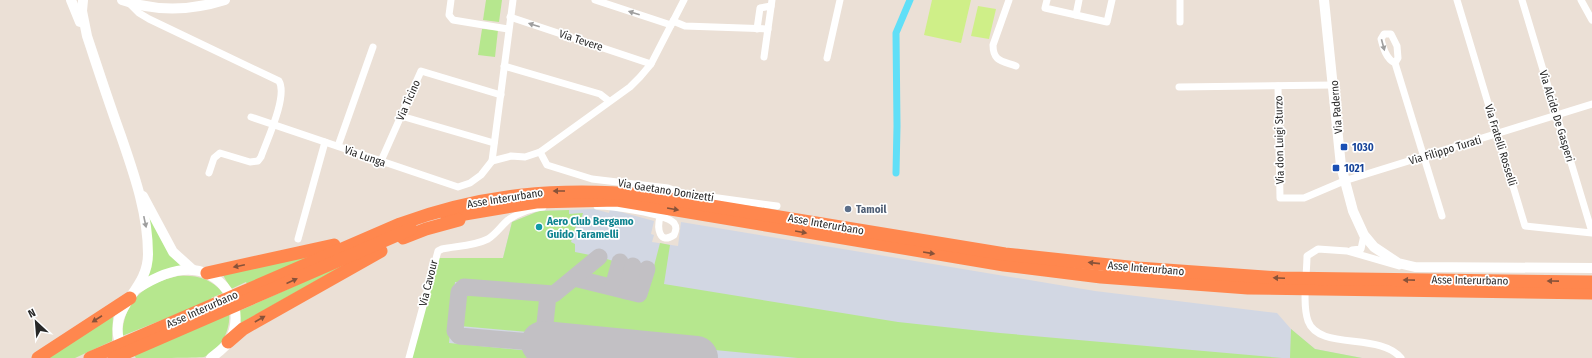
<svg xmlns="http://www.w3.org/2000/svg" width="1592" height="358" viewBox="0 0 1592 358" font-family="'Fira Sans Condensed',sans-serif">
	<style>
		.airport { fill: #d2d7e3 }
		.green { fill: #b6e78e }
		.pitch { fill: #cfef88 }
		.lines { fill: none; stroke-linecap: round; stroke-linejoin: round }
		.canal { stroke: #60dff7; stroke-width: 7 }
		.taxiway { stroke: #c2c0c4; stroke-width: 17 }
		.runway { stroke: #c2c0c4; stroke-width: 44 }
		.street { stroke: #fff; stroke-width: 7 }
		.secondary { stroke: #fff; stroke-width: 10 }
		.highway { stroke: #ff874e; stroke-width: 13 }
		.oneway { fill: #9e9e9e }
		.oneway2 { fill: #885239 }
		.transit-dot { fill: #1a4fb4; stroke: #fff; stroke-width: 1.5 }
		.service-dot { fill: #5c6f8a; stroke: #fff; stroke-width: 1.5 }
		.culture-dot { fill: #0f9aa8; stroke: #fff; stroke-width: 1.5 }
		.labels { text-anchor: middle; stroke-width: 3.5; stroke-linejoin: round; paint-order: stroke }
		.street-label { font-size: 11px; fill: #272727; stroke: #fff }
		.transit-label { font-size: 11px; font-weight: bold; fill: #164399; stroke: #fff; text-anchor: start }
		.service-label { font-size: 11px; font-weight: bold; fill: #4e5e75; stroke: #fff; text-anchor: start }
		.culture-label { font-size: 11px; font-weight: bold; fill: #0d838f; stroke: #fff; text-anchor: start }
	</style>
	<rect width="100%" height="100%" fill="#ebe0d6"/>
	<path class="airport" d="M594 209 609 213 610 209 654 221 651 234 654 235 652 242 678 246 681 222 1095 291 1277 313 1291 329 1315 349 1362 358H412L438 258H503L512 222 539 211Z"/>
	<g class="green">
		<path d="M486 0H502L499 22 483 20Z"/>
		<path d="M482 29 498 30 495 57 478 55Z"/>
		<path d="M569 210V214L583 213 580 223H577L571 242 575 244V252L595 256 559 286 551 290 455 282 449 343 604 358H412L438 258H503L512 222 539 211Z"/>
		<path d="M148 214 182 266 147 277Z"/>
		<path d="M660 243 670 245 664 284 898 322 1000 333 1282 358H798L550 334 548 327 553 302 575 282 643 298 650 270H653Z"/>
		<path d="M323 252 247 284 246 282 231 289 223 275Z"/>
		<path d="M603 258 617 262 613 279 607 283 581 276Z"/>
		<path d="M353 260 241 323 239 311Z"/>
		<path d="M624 263 630 265 626 282 621 286 618 285Z"/>
		<path d="M637 267 643 268 639 286 631 288Z"/>
		<path d="M178 276C197 275 210 278 223 293L211 298 212 300 122 336C124 301 144 283 178 276Z"/>
		<path d="M464 291 537 299C547 307 541 323 540 333L460 326 458 323 462 294Z"/>
		<path d="M229 312C231 330 221 350 204 357 196 358 148 358 136 358L133 354Z"/>
		<path d="M113 316 112 341 75 358H41Z"/>
		<path d="M1291 329 1315 349 1362 358H1290Z"/>
	</g>
	<g class="pitch">
		<path d="M932 0H971L961 43 924 35Z"/>
		<path d="M978 6 996 9 989 39 971 36Z"/>
	</g>
	<g class="lines">
		<path class="canal" d="M896 173 897 126 896 33 910 0"/>
		<g class="taxiway">
			<path d="M574 278 639 294 647 269"/>
			<path d="M613 287 620 262"/>
			<path d="M626 291 628 289 633 266"/>
			<path d="M548 295 543 343 459 336 455 331 459 292 464 287 554 294 599 257"/>
		</g>
		<path class="runway" d="M543 343 696 358"/>
		<g class="street">
			<path d="M451 0 449 15 453 20 508 29"/>
			<path d="M595 0 671 25"/>
			<path d="M1009 0 993 45C993 62 1003 61 1016 66"/>
			<path d="M1047 0 1045 8 1107 22 1112 0"/>
			<path d="M1457 0 1525 226 1592 233"/>
			<path d="M1522 0 1592 232"/>
			<path d="M1581 0 1592 20"/>
			<path d="M128 2 139 13 149 19 279 81C288 96 267 140 261 157L258 161 250 162 220 153 214 158 209 173"/>
			<path d="M1076 15 1079 0"/>
			<path d="M510 17 651 64"/>
			<path d="M673 21 685 26 768 29"/>
			<path d="M1180 22V0"/>
			<path d="M757 29 760 8 771 6"/>
			<path d="M764 57 772 0"/>
			<path d="M827 58 840 0"/>
			<path d="M1395 63 1398 58 1397 46 1391 34H1384L1381 39C1383 47 1386 59 1395 63L1442 216"/>
			<path d="M504 66 600 94 609 101"/>
			<path d="M1278 86 1280 198H1304L1344 181 1592 104"/>
			<path d="M1179 87 1334 85"/>
			<path d="M401 116 494 143"/>
			<path d="M251 117 458 187 470 183 481 175 492 161 511 156 525 157 540 152 630 87 640 77 651 64 684 0"/>
			<path d="M338 146 373 47"/>
			<path d="M540 152 547 165 592 179 668 188 682 193 777 206"/>
			<path d="M381 161 421 71 501 95"/>
			<path d="M492 161 513 0"/>
			<path d="M597 206C612 206 664 213 674 223 677 227 676 230 674 235 659 245 657 228 660 217"/>
			<path d="M298 239 325 142"/>
			<path d="M1352 250 1361 249 1364 235"/>
			<path d="M1399 266 1347 251 1318 249 1307 256C1307 274 1302 303 1308 321 1319 351 1380 332 1401 358"/>
			<path d="M409 358 438 251 442 249C457 246 474 246 488 239 496 234 501 226 508 220 518 213 532 208 543 207"/>
		</g>
		<g class="secondary">
			<path d="M71 0 80 22"/>
			<path d="M83 0 82 11 87 36C98 69 109 103 121 136 134 174 148 213 148 254 148 295 102 306 123 351"/>
			<path d="M122 0C157 12 190 11 225 0"/>
			<path d="M1324 0 1341 166 1353 211 1364 235 1374 247 1398 263 1415 267 1592 268"/>
			<path d="M143 196 173 252 193 270"/>
			<path d="M138 288C154 278 174 268 193 270 226 273 247 312 229 341 225 348 217 353 211 358"/>
		</g>
		<g class="highway">
			<path d="M447 217 536 202 617 200 1004 265 1101 277 1248 288 1592 293"/>
			<path d="M403 238 426 229 459 220"/>
			<path d="M207 273 334 245"/>
			<path d="M228 342 243 329 381 251"/>
			<path d="M38 358 130 298"/>
			<path d="M90 358 400 224C482 194 558 187 645 195L1005 254 1138 268 1280 278 1592 282"/>
			<path d="M114 358 411 229"/>
		</g>
	</g>
	<defs><path id="oneway-solid" d="M-6-.8H1V-3.2L6.5 0L1 3.2V.8H-6Z"/></defs>
	<g class="oneway">
		<use href="#oneway-solid" transform="translate(634 13) rotate(-162)"/>
		<use href="#oneway-solid" transform="translate(534 25) rotate(-162)"/>
		<use href="#oneway-solid" transform="translate(1383 45) rotate(75)"/>
		<use href="#oneway-solid" transform="translate(145 222) rotate(78)"/>
	</g>
	<g class="oneway2">
		<use href="#oneway-solid" transform="translate(559 191) rotate(180)"/>
		<use href="#oneway-solid" transform="translate(673 209) rotate(10)"/>
		<use href="#oneway-solid" transform="translate(801 232) rotate(10)"/>
		<use href="#oneway-solid" transform="translate(929 253) rotate(9)"/>
		<use href="#oneway-solid" transform="translate(1094 263) rotate(-174)"/>
		<use href="#oneway-solid" transform="translate(239 266) rotate(168)"/>
		<use href="#oneway-solid" transform="translate(1279 278) rotate(-178)"/>
		<use href="#oneway-solid" transform="translate(1409 280) rotate(-179)"/>
		<use href="#oneway-solid" transform="translate(292 281) rotate(-24)"/>
		<use href="#oneway-solid" transform="translate(1553 281) rotate(-179)"/>
		<use href="#oneway-solid" transform="translate(97 319) rotate(147)"/>
		<use href="#oneway-solid" transform="translate(260 319) rotate(-30)"/>
	</g>
	<g class="transit-dot">
		<rect x="1340" y="143" width="8" height="8" rx="2"/>
		<rect x="1332" y="164" width="8" height="8" rx="2"/>
	</g>
	<circle class="service-dot" cx="848" cy="209" r="4"/>
	<circle class="culture-dot" cx="539" cy="227" r="4"/>
	<g class="labels">
		<g class="street-label">
			<text transform="translate(581 40) rotate(18)" y="4">Via Tevere</text>
			<text transform="translate(408 100) rotate(-66)" y="4">Via Ticino</text>
			<text transform="translate(1336 107) rotate(-95)" y="4">Via Paderno</text>
			<text transform="translate(1557 116) rotate(73)" y="4">Via Alcide De Gasperi</text>
			<text transform="translate(1279 140) rotate(-91)" y="4">Via don Luigi Sturzo</text>
			<text transform="translate(1501 145) rotate(73)" y="4">Via Fratelli Rosselli</text>
			<text transform="translate(1445 150) rotate(-17)" y="4">Via Filippo Turati</text>
			<text transform="translate(365 156) rotate(19)" y="4">Via Lunga</text>
			<text transform="translate(666 190) rotate(9)" y="4">Via Gaetano Donizetti</text>
			<text transform="translate(505 198) rotate(-9)" y="4">Asse Interurbano</text>
			<text transform="translate(826 224) rotate(10)" y="4">Asse Interurbano</text>
			<text transform="translate(1146 268) rotate(5)" y="4">Asse Interurbano</text>
			<text transform="translate(1470 280) rotate(1)" y="4">Asse Interurbano</text>
			<text transform="translate(428 283) rotate(-76)" y="4">Via Cavour</text>
			<text transform="translate(202 309) rotate(-24)" y="4">Asse Interurbano</text>
		</g>
		<g class="transit-label">
			<text x="1352" y="151">1030</text>
			<text x="1344" y="172">1021</text>
		</g>
		<g class="service-label">
			<text x="856" y="213">Tamoil</text>
		</g>
		<g class="culture-label">
			<text x="547" y="225">Aero Club Bergamo<tspan x="547" dy="13">Guido Taramelli</tspan></text>
		</g>
	</g>
	<g transform="translate(36 322) rotate(334)" stroke="#ffffff" stroke-width="3" paint-order="stroke">
	<path d="M0-3L7 15L0 10L-7 15Z" fill="#272727"/>
	<text y="-6" font-size="11" font-weight="bold" text-anchor="middle" fill="#272727">N</text>
	</g>
</svg>
